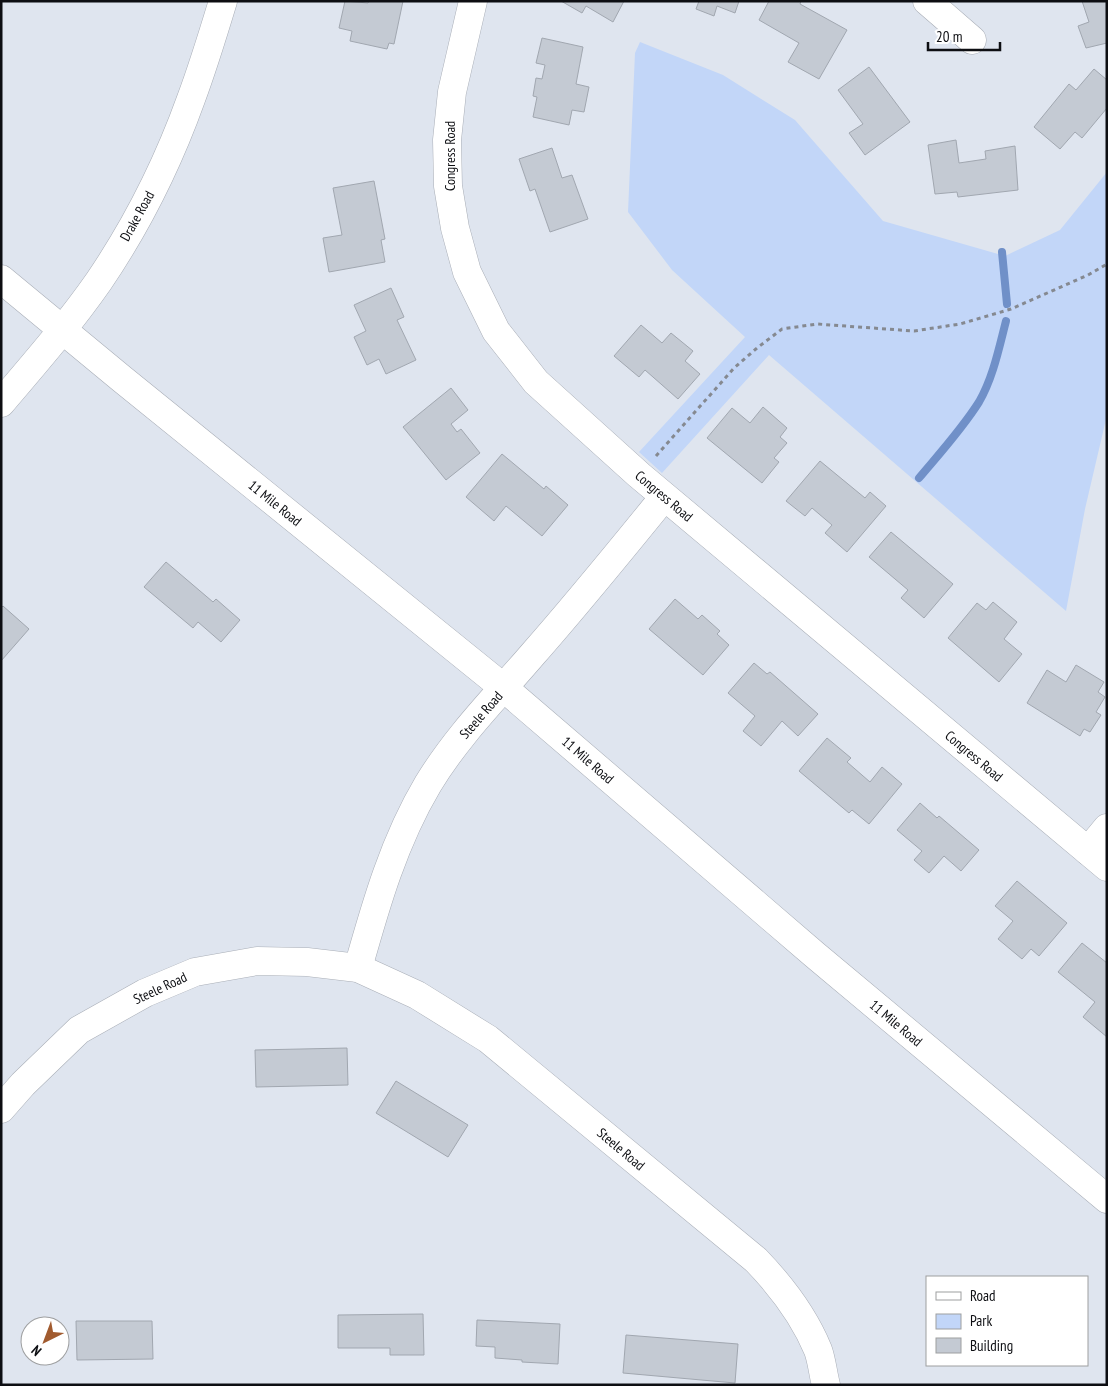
<svg xmlns="http://www.w3.org/2000/svg" width="1108" height="1386" viewBox="0 0 1108 1386" font-family="'PT Sans Narrow',sans-serif">
	<style>
		.green { fill: #c2d6f8 }
		.lines { fill: none; stroke-linecap: round; stroke-linejoin: round }
		.stream { stroke: #7090c8; stroke-width: 8 }
		.building { fill: #c4cad3; stroke: #a1a7b0 }
		.minor-casing { stroke: #a9aeb7; stroke-width: 29 }
		.path { stroke: #858990; stroke-width: 3; stroke-dasharray: 4 4; stroke-linecap: butt }
		.minor { stroke: #fff; stroke-width: 28 }
		.labels { text-anchor: middle; stroke-width: 5; stroke-linejoin: round; paint-order: stroke }
		.street-label { font-size: 14px; fill: #0d0e12; stroke: #fff }
	</style>
	<rect width="100%" height="100%" fill="#dfe5ef"/>
	<path class="green" d="M640 42 723 75 795 120 883 221 1005 256 1060 230 1107 172V415L1085 509 1066 611 769 355 662 473 639 452 745 337 672 270 628 212 635 53Z"/>
	<g class="lines">
		<g class="stream">
			<path d="M1002 252 1007 304"/>
			<path d="M919 478C940 453 962 429 979 402 993 378 999 348 1006 321"/>
		</g>
	</g>
	<g class="building">
		<path d="M345 1 368 3 369 1H403L394 44 389 43 387 49 350 41 352 31 339 28Z"/>
		<path d="M561 1H624L613 22 586 6 582 13Z"/>
		<path d="M699 1H739L735 13 717 6 714 16 696 9Z"/>
		<path d="M769 1H801L800 4 847 30 819 79 788 62 799 43 759 20Z"/>
		<path d="M1082 1H1107V43L1086 48 1078 26 1089 22Z"/>
		<path d="M542 38 583 47 576 84 589 87 584 112 572 110 569 125 533 117 537 97 533 96 536 78 542 79 545 65 536 63Z"/>
		<path d="M869 67 910 122 865 155 849 133 863 124 838 90Z"/>
		<path d="M1094 69 1107 80V108L1082 138 1075 132 1060 149 1034 127 1069 84 1076 90Z"/>
		<path d="M956 140 959 163 986 159 985 151 1015 146 1018 190 958 197 957 192 935 194 928 145Z"/>
		<path d="M552 148 562 178 572 175 588 219 550 232 535 189 530 191 519 159Z"/>
		<path d="M374 181 385 239 381 240 385 262 329 272 323 238 342 235 333 188Z"/>
		<path d="M391 288 404 317 397 320 416 360 386 374 379 359 367 365 354 337 366 331 354 305Z"/>
		<path d="M641 325 662 343 671 333 693 351 685 361 700 374 678 399 645 370 639 377 614 356Z"/>
		<path d="M451 388 468 410 451 424 457 432 461 429 480 453 446 480 403 427Z"/>
		<path d="M763 407 787 428 780 437 787 443 774 458 779 462 762 483 707 438 732 408 750 423Z"/>
		<path d="M502 454 544 489 546 486 568 505 542 536 506 506 494 521 466 497Z"/>
		<path d="M820 461 865 498 870 492 886 506 847 552 825 533 832 525 812 508 805 516 786 501Z"/>
		<path d="M891 532 953 584 924 618 901 598 908 590 869 557Z"/>
		<path d="M166 562 213 602 216 599 240 620 221 642 198 622 193 628 144 587Z"/>
		<path d="M675 599 698 619 702 615 720 631 717 634 729 645 703 675 649 629Z"/>
		<path d="M993 602 1017 622 1004 639 1022 654 999 682 948 638 977 603 986 610Z"/>
		<path d="M3 606 29 629 1 661V608Z"/>
		<path d="M754 663 767 674 770 672 818 714 798 736 782 721 761 746 743 731 755 716 728 693Z"/>
		<path d="M1076 665 1104 682 1098 692 1105 697 1096 712 1101 715 1090 732 1084 729 1080 736 1027 703 1047 670 1066 682Z"/>
		<path d="M827 738 851 758 847 762 870 782 882 767 902 784 869 824 852 810 849 813 799 771Z"/>
		<path d="M920 803 937 818 939 816 979 850 961 871 944 856 929 873 914 860 922 851 897 830Z"/>
		<path d="M1017 881 1067 923 1039 956 1031 949 1022 959 998 939 1013 921 995 906Z"/>
		<path d="M1082 943 1107 963V1037L1083 1017 1095 1002 1058 972Z"/>
		<path d="M347 1048 348 1085 256 1087 255 1050Z"/>
		<path d="M396 1081 468 1125 448 1157 376 1113Z"/>
		<path d="M423 1314 424 1355H390V1348H338V1315Z"/>
		<path d="M477 1320 560 1324 558 1364 522 1362V1360L495 1358V1347L476 1346Z"/>
		<path d="M76 1321H152L153 1359 77 1360Z"/>
		<path d="M626 1335 738 1344 735 1383 623 1373Z"/>
	</g>
	<g class="lines">
		<g class="minor-casing">
			<g id="minor">
				<path d="M473 1 452 92 447 140 448 186 455 228 467 272 496 331 536 382 639 475 1107 867"/>
				<path d="M927 1 972 40"/>
				<path d="M1 279 122 379 504 688 815 955 1107 1199"/>
				<path d="M1 403C35 363 69 324 99 281 137 225 168 163 191 99 203 67 213 34 223 1"/>
				<path d="M1088 851 1107 828"/>
				<path d="M358 968C376 904 394 841 428 784 457 736 497 696 533 654 578 603 621 550 664 497"/>
				<path d="M1 1109 23 1084 79 1030 145 993 195 972 257 961 307 962 358 968 417 995 488 1039 756 1260C782 1287 804 1316 818 1350 822 1361 823 1374 826 1385"/>
			</g>
		</g>
		<path class="path" d="M656 456 734 368 757 348 782 329 817 324 914 331 960 324 1011 309 1088 275 1107 264"/>
		<use href="#minor" class="minor"/>
	</g>
	<g class="labels">
		<g class="street-label">
			<text transform="translate(450 156) rotate(-90)" y="5">Congress Road</text>
			<text transform="translate(137 216) rotate(-61)" y="5">Drake Road</text>
			<text transform="translate(664 496) rotate(40)" y="5">Congress Road</text>
			<text transform="translate(275 503) rotate(39)" y="5">11 Mile Road</text>
			<text transform="translate(481 715) rotate(-49)" y="5">Steele Road</text>
			<text transform="translate(974 756) rotate(40)" y="5">Congress Road</text>
			<text transform="translate(588 760) rotate(41)" y="5">11 Mile Road</text>
			<text transform="translate(160 988) rotate(-25)" y="5">Steele Road</text>
			<text transform="translate(896 1023) rotate(40)" y="5">11 Mile Road</text>
			<text transform="translate(621 1149) rotate(40)" y="5">Steele Road</text>
		</g>
	</g>
	<rect width="1108" height="1386" fill="none" stroke="#0d0e12" stroke-width="5"/>
	<rect x="926" y="1276" width="162" height="90" fill="#ffffff" stroke="#9e9fa0"/>
	<rect x="936" y="1292" width="25" height="8" fill="#ffffff" stroke="#9e9fa0"/>
	<text x="970" y="1301" font-size="15" fill="#0d0e12">Road</text>
	<rect x="936" y="1314" width="25" height="15" fill="#c2d6f8" stroke="#9e9fa0"/>
	<text x="970" y="1326" font-size="15" fill="#0d0e12">Park</text>
	<rect x="936" y="1338" width="25" height="15" fill="#c4cad3" stroke="#9e9fa0"/>
	<text x="970" y="1351" font-size="15" fill="#0d0e12">Building</text>
	<g transform="translate(45 1341) rotate(222)"><circle r="24" fill="#ffffff" stroke="#9e9fa0"/>
	<path d="M0-4L9 19L0 12L-9 19Z" fill="#a15b2f"/>
	<text y="-8" font-size="14" font-weight="bold" text-anchor="middle" fill="#0d0e12">N</text>
	</g>
	<path d="M928 42v8h72v-8" fill="none" stroke="#0d0e12" stroke-width="2.5"/>
	<text x="936" y="42" font-size="15" fill="#0d0e12" stroke="#ffffff" stroke-width="4" paint-order="stroke">20 m</text>
</svg>
